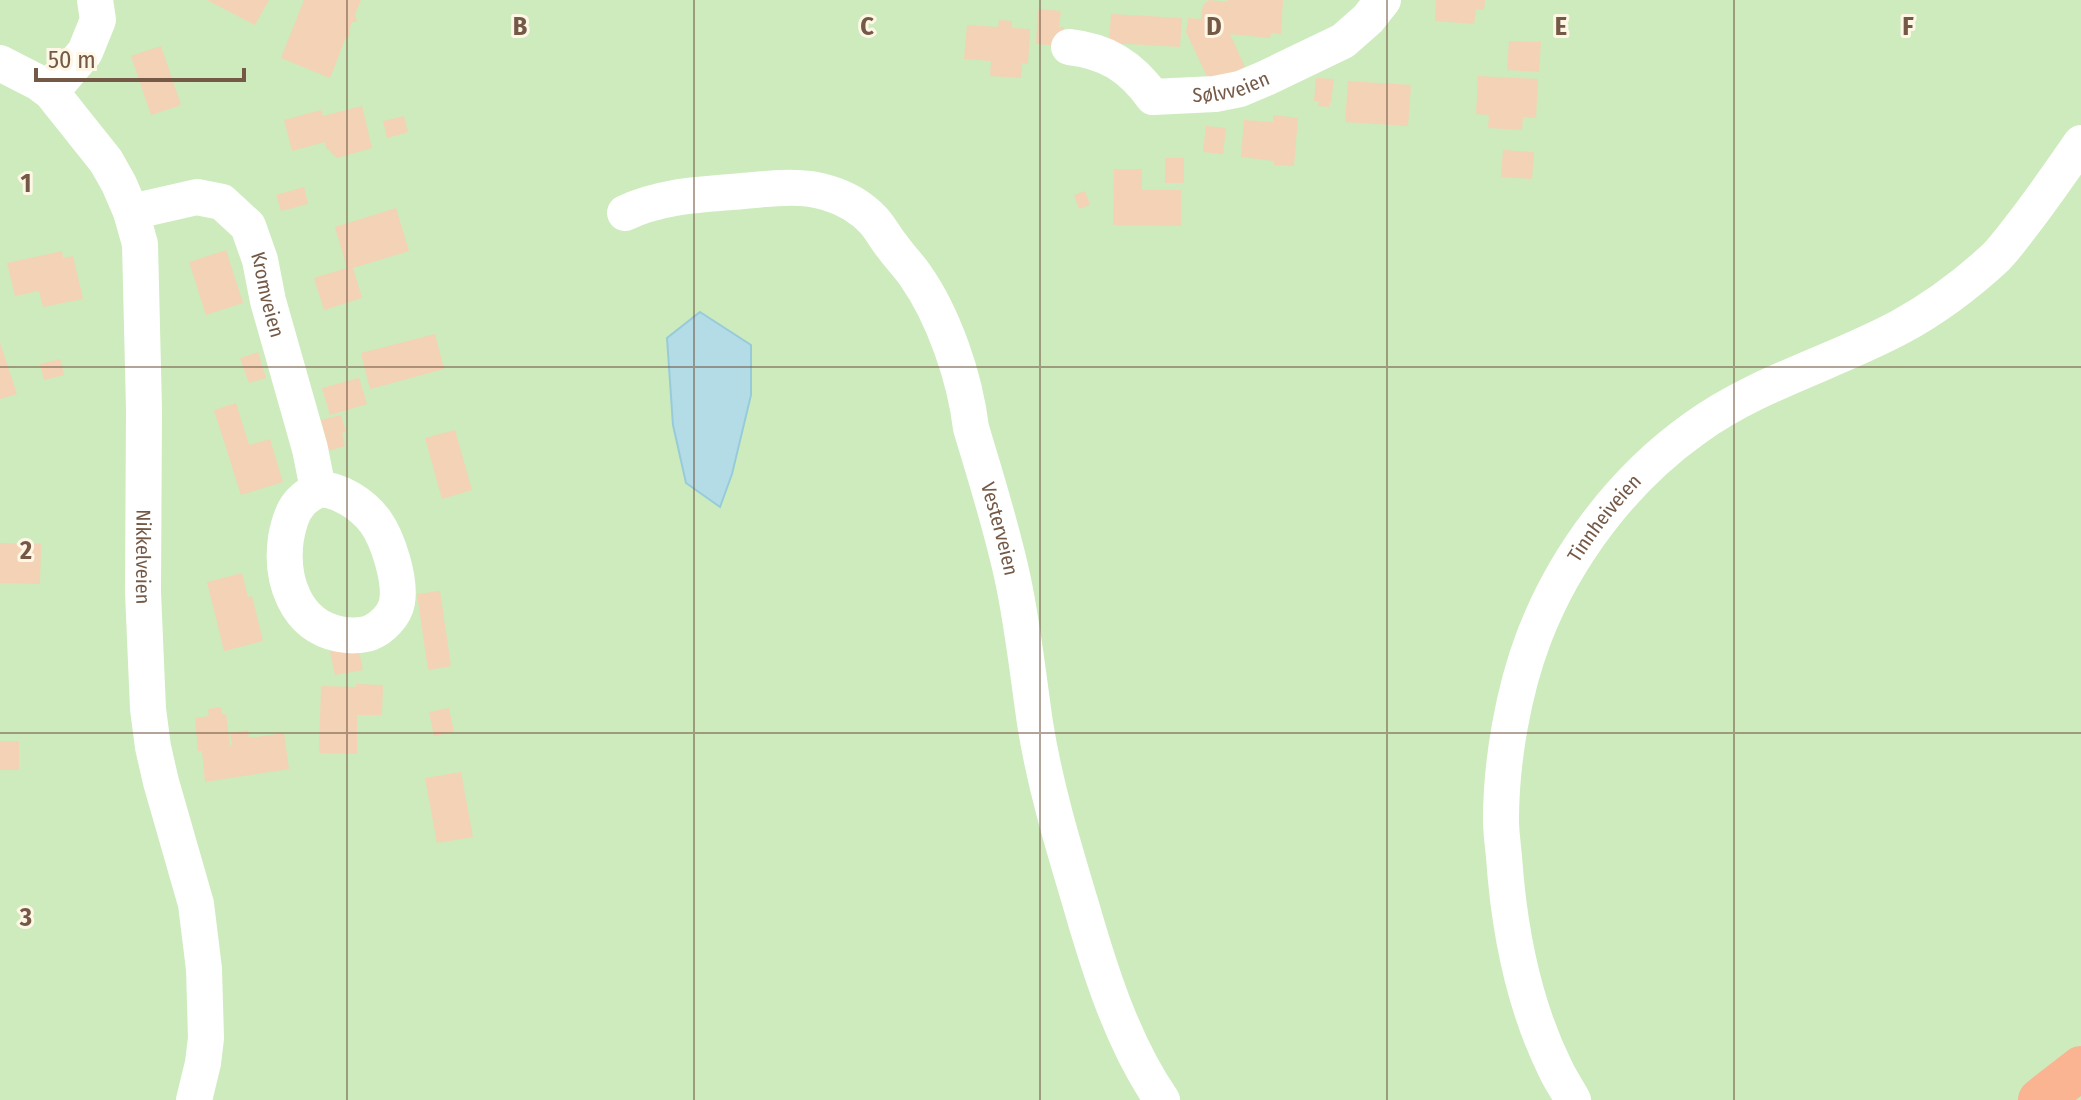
<svg xmlns="http://www.w3.org/2000/svg" width="2081" height="1100" viewBox="0 0 2081 1100" font-family="'Fira Sans Condensed',sans-serif">
	<style>
		.green { fill: #cdebbd }
		.water { fill: #b3dce7; stroke: #98cbd9; stroke-width: 2 }
		.building { fill: #f4d2b5 }
		.lines { fill: none; stroke-linecap: round; stroke-linejoin: round }
		.minor { stroke: #fff; stroke-width: 36 }
		.highway { stroke: #fbb492; stroke-width: 44 }
		.grid { fill: none; stroke: #745946; stroke-width: 2; stroke-opacity: 0.55 }
		.labels { text-anchor: middle; stroke-width: 6; stroke-linejoin: round; paint-order: stroke }
		.street-label { font-size: 20px; fill: #745946; stroke: #fff7e6 }
		.grid-label { font-size: 26px; text-anchor: middle; font-weight: bold; fill: #745946; stroke: #fff7e6; stroke-width: 6; stroke-linejoin: round; paint-order: stroke }
	</style>
	<rect width="100%" height="100%" fill="#fdf3de"/>
	<rect class="green" x="0" y="0" width="2081" height="1100"/>
	<path class="water" d="M700 312 751 345V395L732 474 720 507 686 483 673 425 667 338Z"/>
	<g class="building">
		<path d="M207 0H269L255 25Z"/>
		<path d="M304 0H361L355 14 357 22H352L349 30 350 36 346 37 330 78 281 58Z"/>
		<path d="M1209 0 1228 2V0H1283L1281 34 1271 33 1270 38 1230 34 1245 67 1210 83 1186 32 1188 18 1201 19 1203 5Z"/>
		<path d="M1436 0H1485L1484 10 1476 9 1474 24 1435 21Z"/>
		<path d="M1038 9 1061 11 1059 27H1064L1062 46 1036 44Z"/>
		<path d="M1111 14 1182 18 1180 47 1109 43Z"/>
		<path d="M999 20 1012 21V28L1030 29 1028 64 1022 63 1021 78 990 76 991 61 964 59 967 25 998 27Z"/>
		<path d="M1509 41 1541 42 1539 72 1507 70Z"/>
		<path d="M161 46 181 105 151 115 131 56Z"/>
		<path d="M1478 76 1538 79 1536 118 1523 117 1522 130 1488 128 1489 115 1476 114Z"/>
		<path d="M1316 78 1334 79 1331 103 1329 102V107L1318 106 1319 101H1314Z"/>
		<path d="M1348 81 1411 85 1408 126 1345 122Z"/>
		<path d="M362 106 372 148 337 158 331 153 330 150H327L325 142 292 151 284 120 321 110 323 116Z"/>
		<path d="M1273 115 1298 118 1294 166 1274 165V161L1241 157 1244 120 1273 122Z"/>
		<path d="M404 116 408 132 387 138 383 121Z"/>
		<path d="M1206 126 1226 128 1223 154 1203 152Z"/>
		<path d="M1503 150 1534 152 1532 179 1501 177Z"/>
		<rect x="1165" y="158" width="19" height="25"/>
		<path d="M1114 169H1142V190H1181V226L1113 225Z"/>
		<path d="M304 187 308 204 281 211 276 195Z"/>
		<path d="M1085 191 1090 205 1079 209 1074 195Z"/>
		<path d="M396 208 409 251 353 268 362 298 324 310 314 278 347 268 335 227Z"/>
		<path d="M226 250 243 303 206 315 189 262Z"/>
		<path d="M62 251 63 258 73 256 83 299 43 307 39 291 15 296 7 263Z"/>
		<path d="M435 334 444 369 370 389 361 353Z"/>
		<path d="M0 343 17 394 0 399Z"/>
		<path d="M258 352 266 378 249 383 240 358Z"/>
		<path d="M60 359 64 375 44 380 40 364Z"/>
		<path d="M359 378 367 404 330 415 322 388Z"/>
		<path d="M236 403 249 445 270 439 283 482 241 495 214 410Z"/>
		<path d="M341 415 346 432 342 433 345 446 329 451 321 420Z"/>
		<path d="M455 430 472 490 442 499 425 438Z"/>
		<path d="M0 543 41 544 40 584 0 583Z"/>
		<path d="M242 573 248 597 252 596 263 641 224 651 207 582Z"/>
		<path d="M440 591 451 666 428 670 417 594Z"/>
		<path d="M358 647 363 670 335 675 330 652Z"/>
		<path d="M356 684 383 685 382 715H357V754L319 753 321 686 356 687Z"/>
		<path d="M221 707 222 714H226L230 745H232L230 733 248 730 249 738 284 733 289 769 205 782 202 751H198L195 718 209 716 208 709Z"/>
		<path d="M449 708 454 732 434 736 429 712Z"/>
		<rect x="0" y="741" width="19" height="29"/>
		<path d="M461 772 473 837 437 843 425 778Z"/>
	</g>
	<g class="lines">
		<g class="minor">
			<path id="s1" d="M1069 47C1107 51 1131 67 1153 97L1215 94 1240 89 1266 78 1343 41 1368 19 1383 0"/>
			<path id="s2" d="M0 63 39 83 51 92 106 161 119 184 131 212 140 244 144 409 143 592 148 709 153 747 161 782 196 904 204 969 206 1038 203 1063 194 1100"/>
			<path d="M51 92 85 52 98 20 95 0"/>
			<path id="s3" d="M131 212 197 197 222 202 248 226 260 260 268 301 310 449 318 489"/>
			<path id="s4" d="M625 213C658 197 694 195 731 192 762 190 798 183 828 193 845 198 862 208 874 221 881 229 886 239 892 246 899 256 908 265 915 275 944 316 965 378 971 428 986 478 1002 528 1013 580 1023 627 1028 675 1035 723 1045 786 1063 845 1081 905 1100 971 1123 1044 1162 1100"/>
			<path d="M318 489C339 489 362 504 375 521 388 539 401 580 397 602 395 615 382 628 370 633 361 636 348 636 339 634 295 625 280 579 286 538 288 527 291 513 299 504 303 498 312 493 318 489Z"/>
			<path id="s5" d="M1573 1100C1567 1089 1560 1079 1555 1068 1523 1003 1509 929 1504 857 1503 845 1501 833 1501 820 1501 762 1513 692 1534 637 1565 556 1623 479 1695 428 1757 383 1833 363 1900 327 1935 308 1967 284 1996 257 2004 249 2012 238 2019 229 2041 201 2061 172 2081 143"/>
		</g>
		<path class="highway" d="M2040 1100 2081 1068"/>
	</g>
	<path class="grid" d="M347 0V1100M694 0V1100M1040 0V1100M1387 0V1100M1734 0V1100M0 367H2081M0 733H2081"/>
	<g class="labels">
		<g class="street-label">
			<text dy="7" stroke="none"><textPath href="#s1" startOffset="180">Sølvveien</textPath></text>
			<text dy="7" stroke="none"><textPath href="#s3" startOffset="200">Kromveien</textPath></text>
			<text dy="7" stroke="none"><textPath href="#s5" startOffset="618">Tinnheiveien</textPath></text>
			<text dy="7" stroke="none"><textPath href="#s4" startOffset="598">Vesterveien</textPath></text>
			<text dy="7" stroke="none"><textPath href="#s2" startOffset="550">Nikkelveien</textPath></text>
		</g>
	</g>
	<g class="grid-label">
		<text x="520" y="35">B</text>
		<text x="867" y="35">C</text>
		<text x="1214" y="35">D</text>
		<text x="1561" y="35">E</text>
		<text x="1908" y="35">F</text>
		<text x="26" y="192">1</text>
		<text x="26" y="559">2</text>
		<text x="26" y="926">3</text>
	</g>
	<path d="M36 68v12h208v-12" fill="none" stroke="#745946" stroke-width="4"/>
	<text x="48" y="68" font-size="24" fill="#745946" stroke="#fff7e6" stroke-width="6" paint-order="stroke">50 m</text>
</svg>
